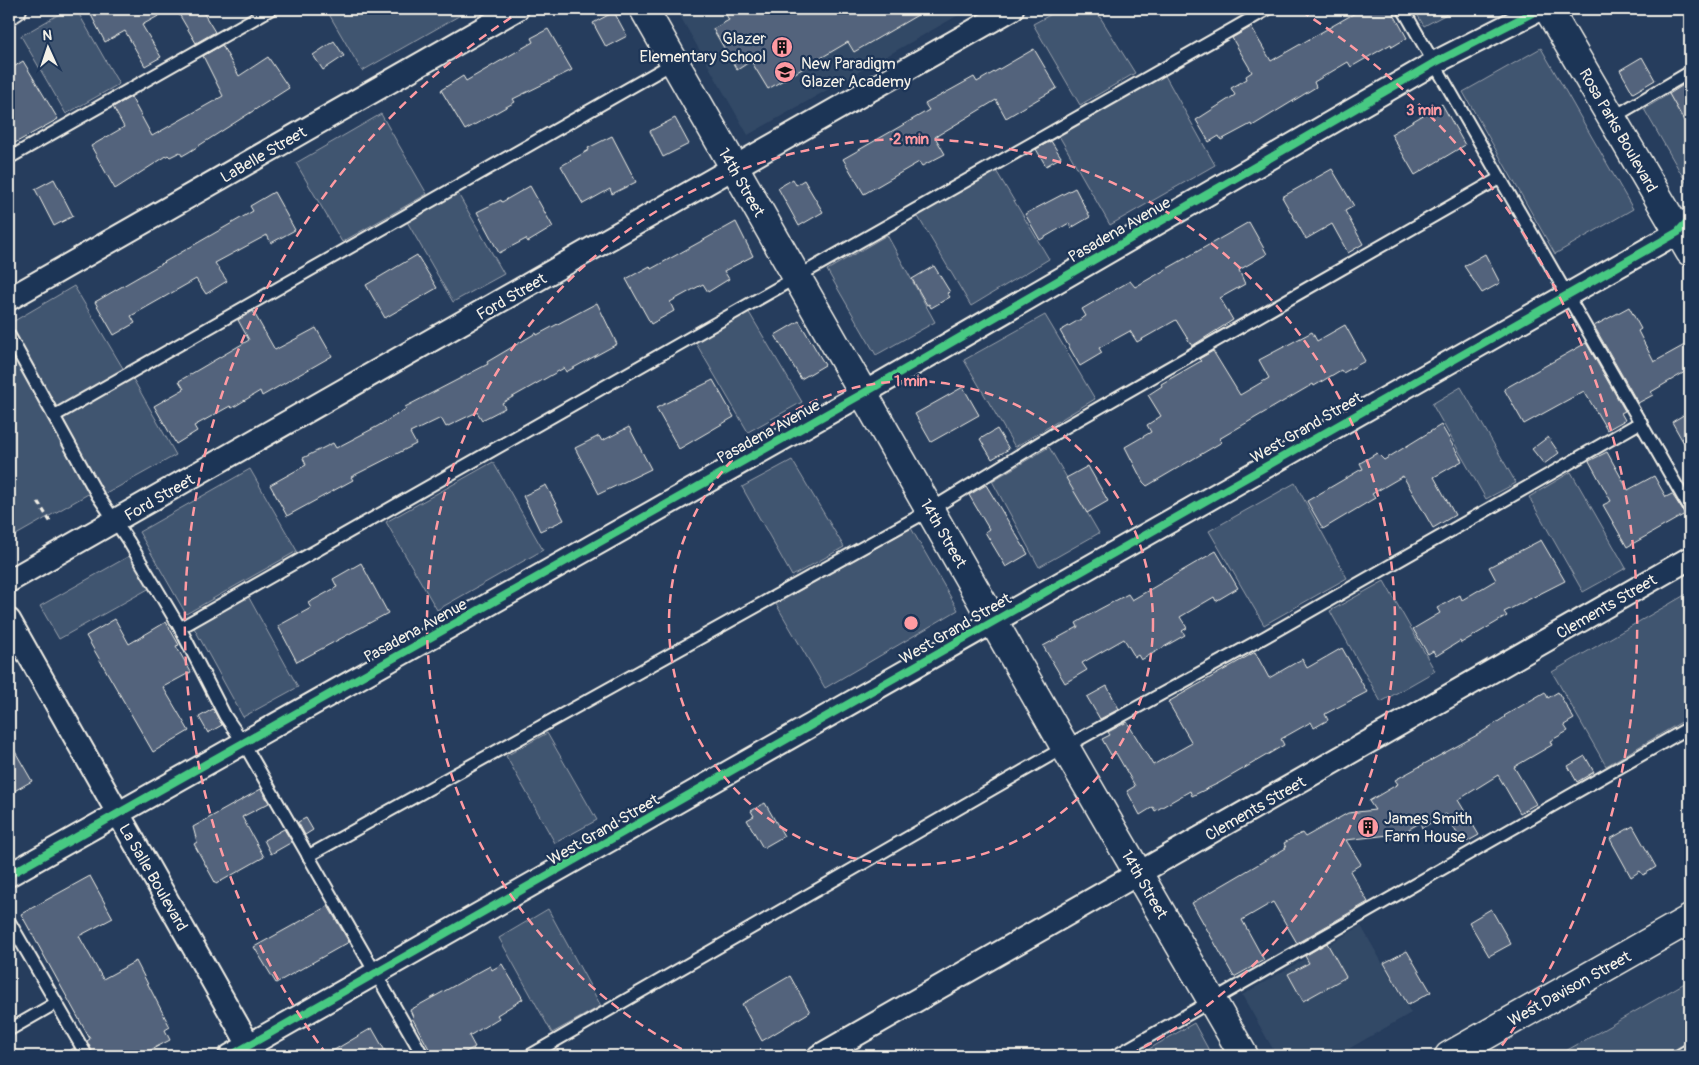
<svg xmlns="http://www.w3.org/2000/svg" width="1699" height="1065" viewBox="0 0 1699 1065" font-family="Pangolin,sans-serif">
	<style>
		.built { fill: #334966 }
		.green { fill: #40546f; stroke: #9aa2ac }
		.building { fill: #52647b; stroke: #f4f1e8 }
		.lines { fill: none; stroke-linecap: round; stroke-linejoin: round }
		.service-casing { stroke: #f4f1e8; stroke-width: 15 }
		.minor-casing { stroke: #f4f1e8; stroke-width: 26 }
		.tertiary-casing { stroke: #f4f1e8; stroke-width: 31 }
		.trunk-casing { stroke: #f4f1e8; stroke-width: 31 }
		.path { stroke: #f4f1e8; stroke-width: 3; stroke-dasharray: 5 4; stroke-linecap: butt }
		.service { stroke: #1d3557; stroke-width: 11 }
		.minor { stroke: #1d3557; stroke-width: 22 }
		.tertiary { stroke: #1d3557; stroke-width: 28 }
		.trunk { stroke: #1d3557; stroke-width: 28 }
		.cycleway-casing { stroke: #1d3557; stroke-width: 11 }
		.cycleway { stroke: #46c982; stroke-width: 8 }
		.ring { fill: none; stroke: #ff9aa2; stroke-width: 2.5; stroke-dasharray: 9 6 }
		.labels { text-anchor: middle; stroke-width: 4.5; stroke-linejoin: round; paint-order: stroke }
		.poi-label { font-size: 16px; fill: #f4f1e8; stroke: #1d3557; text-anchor: start }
		.street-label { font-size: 16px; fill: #f4f1e8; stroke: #1d3557 }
		.centre { fill: #ff9aa2; stroke: #1d3557; stroke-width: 2.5 }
		.ring-label { font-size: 15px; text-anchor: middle; font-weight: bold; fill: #ff9aa2; stroke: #1d3557; stroke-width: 4.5; stroke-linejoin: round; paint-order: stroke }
	</style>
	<rect width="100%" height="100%" fill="#263d5d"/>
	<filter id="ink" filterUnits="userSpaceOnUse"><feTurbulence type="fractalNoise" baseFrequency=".02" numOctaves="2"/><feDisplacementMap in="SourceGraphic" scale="10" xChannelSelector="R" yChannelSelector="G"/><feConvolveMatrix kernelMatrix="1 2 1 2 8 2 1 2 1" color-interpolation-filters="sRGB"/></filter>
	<g filter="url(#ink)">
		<g class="built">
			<path d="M676 9H969L748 135Z"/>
			<path d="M1361 926 1411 1013 1336 1056H1277L1242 995Z"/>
		</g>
		<g class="green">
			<path d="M68 9H76L119 84 66 114 21 36Z"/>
			<path d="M326 9H471L362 71Z"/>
			<path d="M1061 9H1095L1135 73 1080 105 1033 24Z"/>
			<path d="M1414 9H1456L1424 26Z"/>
			<path d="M1541 48 1633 209 1555 254 1463 92Z"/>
			<path d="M1163 72 1215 165 1110 225 1058 134Z"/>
			<path d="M1669 94 1690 132V189L1644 109Z"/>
			<path d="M381 114 427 194 342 242 296 163Z"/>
			<path d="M995 169 1049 259 971 306 917 215Z"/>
			<path d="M457 192 504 274 453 302 406 220Z"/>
			<path d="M887 235 935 322 876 355 827 270Z"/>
			<path d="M74 286 124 370 56 409 9 329V324Z"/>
			<path d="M747 309 802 402 748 432 694 340Z"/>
			<path d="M1045 315 1095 399 1015 447 964 360Z"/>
			<path d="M9 348 90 493 9 539Z"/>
			<path d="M132 377 176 455 102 496 58 417Z"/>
			<path d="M1461 387 1516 483 1486 499 1432 404Z"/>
			<path d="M1049 447 1099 533 1039 567 992 481Z"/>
			<path d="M792 460 844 547 792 576 742 487Z"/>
			<path d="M493 462 543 550 437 610 386 522Z"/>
			<path d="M250 469 297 551 186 614 139 532Z"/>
			<path d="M1571 472 1626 568 1583 592 1529 497Z"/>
			<path d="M1295 483 1347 578 1264 625 1209 531Z"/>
			<path d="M911 528 958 610 825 688 776 604Z"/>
			<path d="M131 555 150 588 59 639 40 606Z"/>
			<path d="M1384 581 1435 671 1381 702 1330 611Z"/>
			<path d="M1690 592V717L1606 766 1552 672Z"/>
			<path d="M248 596 298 687 243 717 193 626Z"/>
			<path d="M547 733 597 820 555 843 506 756Z"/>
			<path d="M548 909 601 1006 552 1033 499 938Z"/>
			<path d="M1690 980V1042L1666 1056H1557Z"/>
			<path d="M1194 1023 1212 1056H1137Z"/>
		</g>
		<g class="building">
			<path d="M102 9H171L142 25 161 57 145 66 125 31 105 42 91 15Z"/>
			<path d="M176 9H201L215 32 196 43Z"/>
			<path d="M723 9H928L854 52 848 42 768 89 751 61 737 70 713 29 729 20Z"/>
			<path d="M1362 9H1391L1407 38 1392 47 1391 44 1351 67 1348 62 1314 82 1316 87 1252 126 1251 124 1221 140 1219 136 1209 142 1196 120 1235 95 1231 88 1247 79 1246 76 1252 72 1232 38 1251 27 1271 61Z"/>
			<path d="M614 12 627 36 606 47 593 23Z"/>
			<path d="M548 29 572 70 513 99 515 102 465 130 441 90 463 76 466 81 533 42 531 38Z"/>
			<path d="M334 41 344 56 323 70 313 55Z"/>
			<path d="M222 45 239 76 268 57 289 88 189 152 182 156 180 152 170 157 168 155 115 189 91 146 124 127 113 107 131 97 152 136 223 96 203 56Z"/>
			<path d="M1034 49 1057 88 1006 118 996 100 935 137 945 154 922 166 919 162 864 194 843 159 929 110 925 104 938 97 974 77 977 82Z"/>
			<path d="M1642 57 1655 80 1633 93 1620 70Z"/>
			<path d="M23 61 58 119 15 143 9 133V70Z"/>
			<path d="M1685 84 1690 93V131L1669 94Z"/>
			<path d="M1442 104 1465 145 1415 175 1391 134Z"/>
			<path d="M675 118 689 144 663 157 650 131Z"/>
			<path d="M612 136 636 182 612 194 610 189 583 204 561 166 589 150 588 148Z"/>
			<path d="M1051 141 1061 157 1046 166 1036 149Z"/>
			<path d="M1332 169 1354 206 1345 211 1363 244 1348 253 1332 224 1306 239 1282 197Z"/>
			<path d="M54 179 73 216 54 226 35 189Z"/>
			<path d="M793 179 796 185 804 180 823 212 799 226 778 188Z"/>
			<path d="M530 186 553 227 528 242 526 239 499 253 477 212 501 200 502 202Z"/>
			<path d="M1075 188 1090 217 1071 228 1069 223 1040 240 1025 214Z"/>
			<path d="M274 192 295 230 271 243 267 235 215 263 227 281 206 294 196 279 131 316 135 323 114 335 95 302 253 211 250 206Z"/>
			<path d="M736 222 753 256 724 271 729 279 708 292 703 284 670 302 674 311 651 324 626 279 650 266 651 269Z"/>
			<path d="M1249 222 1267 254 1239 270 1245 284 1220 298 1233 320 1192 346 1176 320 1137 342 1130 331 1099 348 1102 353 1080 366 1060 331 1086 316 1082 309 1130 281 1135 287Z"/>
			<path d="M1485 254 1500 283 1482 293 1464 266Z"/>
			<path d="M417 255 437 288 385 318 366 285Z"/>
			<path d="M934 266 950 292 947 293 950 297 931 308 929 304 927 305 912 279Z"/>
			<path d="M597 303 617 344 566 372 564 368 502 403 505 408 482 420 477 412 446 427 441 418 410 433 416 444 351 477 353 480 287 516 270 485 306 465 303 458 333 443 336 448 378 426 406 409 405 407 488 364 487 362 536 333 537 335Z"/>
			<path d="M1629 307 1641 329 1638 331 1654 362 1690 342V369L1651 392 1653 395 1638 403 1594 326Z"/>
			<path d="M253 311 275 350 316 328 332 356 262 396 260 391 232 408 230 406 194 426 197 431 176 444 154 406 184 389 179 381 249 340 238 320Z"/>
			<path d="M799 321 825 365 801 379 775 335Z"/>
			<path d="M1345 325 1365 361 1343 373 1341 370 1314 386 1313 384 1219 439 1222 442 1147 486 1143 482 1125 447 1151 432 1147 425 1161 416 1148 395 1162 386 1161 384 1201 361 1199 359 1213 351 1240 395 1269 378 1259 360 1312 332 1317 341Z"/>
			<path d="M1586 343 1625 411 1621 413 1625 420 1607 430 1584 391 1524 424 1504 389Z"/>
			<path d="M713 380 734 417 679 449 656 408Z"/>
			<path d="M963 387 979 415 931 442 915 414Z"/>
			<path d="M1690 411V454L1672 422Z"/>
			<path d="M1441 425 1462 461 1434 477 1455 515 1433 528 1403 476 1372 494 1375 498 1323 529 1307 501 1360 470 1363 469 1360 463 1377 453 1384 460Z"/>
			<path d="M629 427 651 469 599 494 575 448 599 436 602 441Z"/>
			<path d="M997 429 1009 449 992 459 980 439Z"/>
			<path d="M1548 437 1559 453 1544 464 1532 449Z"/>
			<path d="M1607 452 1628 490 1654 476 1666 497 1672 494 1685 514 1627 547 1603 505 1611 501 1589 461Z"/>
			<path d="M1088 466 1108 501 1087 513 1066 478Z"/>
			<path d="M546 485 564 520 540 531 523 496Z"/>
			<path d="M986 485 1028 554 1006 567 985 532 989 529 969 495Z"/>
			<path d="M1541 540 1565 581 1504 612 1507 616 1461 643 1460 641 1436 656 1433 651 1428 654 1413 629 1440 613 1437 608 1460 595 1462 600 1496 580 1489 567Z"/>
			<path d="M1216 551 1238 588 1216 601 1214 597 1180 617 1187 628 1182 631 1185 635 1141 660 1138 655 1135 657 1124 639 1082 663 1087 670 1065 683 1043 646 1078 627 1076 623 1098 610 1128 594 1132 600Z"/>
			<path d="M361 563 388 613 297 662 278 626 311 608 308 603 337 587 333 579Z"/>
			<path d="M115 619 129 644 166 622 179 645 176 646 191 672 163 687 189 731 153 752 86 636Z"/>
			<path d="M1342 648 1367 692 1325 714 1328 720 1314 728 1311 722 1281 739 1284 745 1219 783 1192 796 1190 791 1155 811 1153 807 1140 815 1127 791 1135 786 1116 753 1111 755 1102 739 1110 735 1108 732 1127 722 1153 765 1192 743 1168 702 1255 652 1269 678 1302 659 1307 668Z"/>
			<path d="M1107 686 1119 709 1100 719 1087 697Z"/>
			<path d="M1545 692 1548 698 1558 692 1574 719 1564 725 1568 731 1550 741 1552 745 1514 767 1536 804 1520 813 1498 775 1458 800 1479 835 1463 844 1446 814 1422 828 1420 823 1391 839 1389 835 1346 840 1361 864 1350 871 1368 902 1297 943 1273 902 1242 920 1264 960 1234 977 1192 903 1286 848 1284 843 1302 833 1305 837 1348 813 1375 810 1369 801 1398 784 1395 780 1479 734 1505 717 1504 716Z"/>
			<path d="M213 709 222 725 208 733 199 717Z"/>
			<path d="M9 741 32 781 9 794Z"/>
			<path d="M1585 756 1594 772 1577 782 1568 766Z"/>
			<path d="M261 789 269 803 242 817 264 857 216 884 194 844 197 842 193 827Z"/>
			<path d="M765 803 784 836 763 848 747 820 754 816 751 811Z"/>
			<path d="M306 818 313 830 305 835 298 822Z"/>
			<path d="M1633 826 1656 867 1643 875 1640 871 1631 877 1610 839Z"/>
			<path d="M284 829 292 842 271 854 264 840Z"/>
			<path d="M90 876 113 918 79 936 103 979 136 961 170 1027 165 1030 170 1040 139 1056H94L87 1041 90 1039 21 914Z"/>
			<path d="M328 906 349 942 276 983 254 947Z"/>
			<path d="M1491 909 1511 944 1489 956 1469 922Z"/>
			<path d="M1327 943 1346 977 1303 1001 1288 974 1309 963 1305 956Z"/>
			<path d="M1407 951 1431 992 1408 1005 1384 963Z"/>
			<path d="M502 964 523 999 497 1015 499 1018 469 1036 475 1047 458 1056H433L412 1018 413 1017 410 1010 490 966 492 970Z"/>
			<path d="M790 976 810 1012 762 1041 742 1004Z"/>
			<path d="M372 1028 388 1056H324Z"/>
			<path d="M74 1048 78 1056H59Z"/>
		</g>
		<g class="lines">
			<g class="service-casing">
				<g id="service">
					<path d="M1403 9 1690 509"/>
					<path d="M1612 118 1690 72"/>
					<path d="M9 158 271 9"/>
					<path d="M9 335 98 496 129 542 180 628 225 716 243 742 423 1056"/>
					<path d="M54 416 675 62"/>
					<path d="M180 628 1268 9"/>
					<path d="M308 856 930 510 1062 429 1500 178"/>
					<path d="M9 921 87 1056"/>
					<path d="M9 1030 56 1003"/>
					<path d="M529 1056 1065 747 1265 637 1641 422"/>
					<path d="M1115 1056 1690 727"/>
					<path d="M1678 1056 1690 1049"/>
				</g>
			</g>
			<g class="minor-casing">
				<g id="minor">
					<path d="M9 13 15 9"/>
					<path d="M9 299 517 9"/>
					<path d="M9 581 1012 9"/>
					<path d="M9 620 255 1056"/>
					<path d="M9 875 864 393 1434 63 1540 9"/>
					<path d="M230 1056 1657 244 1678 232 1690 219"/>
					<path d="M819 1056 1690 558"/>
				</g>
			</g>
			<g class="tertiary-casing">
				<g id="tertiary">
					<path d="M644 9 1065 747 1244 1056"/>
					<path d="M1548 9 1690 252"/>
				</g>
			</g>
			<g class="trunk-casing">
				<path id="trunk" d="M1449 1056 1690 919"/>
			</g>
			<path class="path" d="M38 502 51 523"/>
			<use href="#service" class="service"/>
			<use href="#minor" class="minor"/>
			<use href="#tertiary" class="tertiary"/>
			<use href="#trunk" class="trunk"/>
			<g class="cycleway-casing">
				<g id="cycleway">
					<path d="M9 875 864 393 1434 63 1540 9"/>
					<path d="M230 1056 1657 244 1678 232 1690 219"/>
				</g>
			</g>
			<use href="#cycleway" class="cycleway"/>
		</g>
	</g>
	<g class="ring">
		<circle cx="911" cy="623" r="242"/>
		<path d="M695 1056A484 484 0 1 1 1127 1056"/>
		<path d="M327 1055A726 726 0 0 1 521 11M1301 11A726 726 0 0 1 1495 1055"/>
	</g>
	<defs>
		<g id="building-disc" transform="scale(1.125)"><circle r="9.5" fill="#ff9aa2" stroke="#1d3557"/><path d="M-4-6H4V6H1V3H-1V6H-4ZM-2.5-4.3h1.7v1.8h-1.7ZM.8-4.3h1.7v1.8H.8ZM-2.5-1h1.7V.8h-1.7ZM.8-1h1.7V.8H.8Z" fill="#111"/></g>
		<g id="school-disc" transform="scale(1.125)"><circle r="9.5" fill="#ff9aa2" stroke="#1d3557"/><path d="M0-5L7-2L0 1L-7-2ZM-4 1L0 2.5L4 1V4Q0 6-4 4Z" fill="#111"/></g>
	</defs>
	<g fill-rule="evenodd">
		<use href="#building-disc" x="782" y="47"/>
		<use href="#school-disc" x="785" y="72"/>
		<use href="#building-disc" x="1368" y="827"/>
	</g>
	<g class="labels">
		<g class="poi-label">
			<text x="766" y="44" text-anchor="end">Glazer<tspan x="766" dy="18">Elementary School</tspan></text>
			<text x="801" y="69">New Paradigm<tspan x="801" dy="18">Glazer Academy</tspan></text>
			<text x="1384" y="824">James Smith<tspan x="1384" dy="18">Farm House</tspan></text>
		</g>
		<g class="street-label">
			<text transform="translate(1619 130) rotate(60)" y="6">Rosa Parks Boulevard</text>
			<text transform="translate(263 154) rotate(-30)" y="6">LaBelle Street</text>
			<text transform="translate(742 182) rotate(60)" y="6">14th Street</text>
			<text transform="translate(1119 229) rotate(-30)" y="6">Pasadena Avenue</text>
			<text transform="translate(511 296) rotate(-30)" y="6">Ford Street</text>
			<text transform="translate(1306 427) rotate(-30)" y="6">West Grand Street</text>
			<text transform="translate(768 431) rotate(-29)" y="6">Pasadena Avenue</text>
			<text transform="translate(159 497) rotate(-30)" y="6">Ford Street</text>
			<text transform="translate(944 533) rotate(60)" y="6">14th Street</text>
			<text transform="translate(1606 606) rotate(-30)" y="6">Clements Street</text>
			<text transform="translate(955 628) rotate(-30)" y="6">West Grand Street</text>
			<text transform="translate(415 630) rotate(-29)" y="6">Pasadena Avenue</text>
			<text transform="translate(1255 808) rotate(-30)" y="6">Clements Street</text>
			<text transform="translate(603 829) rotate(-30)" y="6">West Grand Street</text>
			<text transform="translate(154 877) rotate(60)" y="6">La Salle Boulevard</text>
			<text transform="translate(1145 884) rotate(60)" y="6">14th Street</text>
			<text transform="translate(1569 988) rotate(-29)" y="6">West Davison Street</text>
		</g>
	</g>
	<circle cx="911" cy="623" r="8" class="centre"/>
	<g class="ring-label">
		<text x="1424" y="115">3 min</text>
		<text x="911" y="144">2 min</text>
		<text x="911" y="386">1 min</text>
	</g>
	<rect width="1699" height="1065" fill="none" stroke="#1d3557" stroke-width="30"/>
	<rect x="15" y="15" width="1669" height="1035" fill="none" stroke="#f4f1e8" stroke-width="2" filter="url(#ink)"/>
	<g transform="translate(48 48) rotate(357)" stroke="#1d3557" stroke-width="4" paint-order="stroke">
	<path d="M0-4L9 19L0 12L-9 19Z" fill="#f4f1e8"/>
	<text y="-8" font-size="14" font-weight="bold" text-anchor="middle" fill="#f4f1e8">N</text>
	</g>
</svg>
